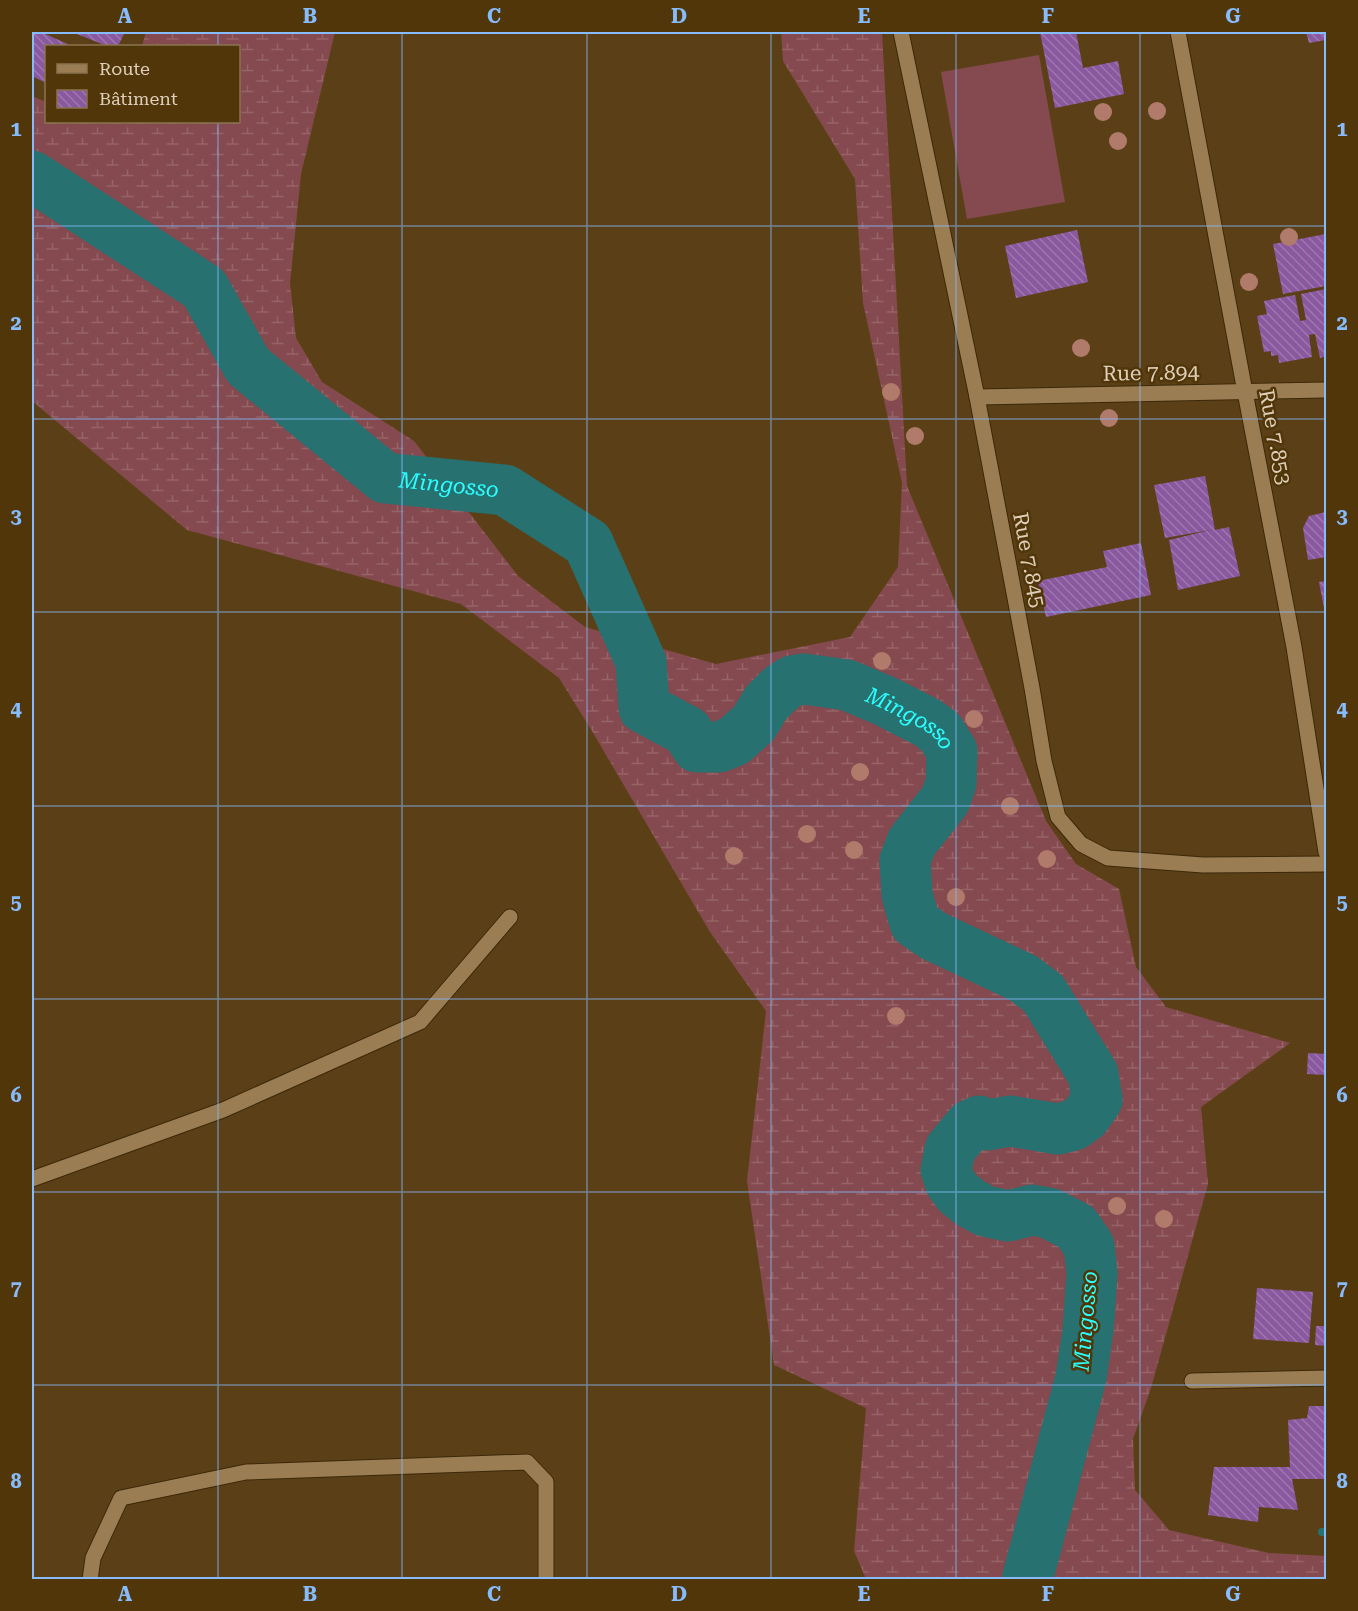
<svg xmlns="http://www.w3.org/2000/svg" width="1358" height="1611" viewBox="0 0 1358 1611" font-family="'Roboto Serif',serif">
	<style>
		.wetland { fill: url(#wetland-marsh) }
		.pitch { fill: #854a4f }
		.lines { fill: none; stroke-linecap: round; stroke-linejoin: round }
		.stream { stroke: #277171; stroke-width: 8 }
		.river { stroke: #277171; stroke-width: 51 }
		.building { fill: url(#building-back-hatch) }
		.minor-casing { stroke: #3c2808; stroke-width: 17 }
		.minor { stroke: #9b7d54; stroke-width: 15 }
		.tree { fill: #b17b6b }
		.grid { fill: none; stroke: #87bbfb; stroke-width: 1.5; stroke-opacity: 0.55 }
		.labels { text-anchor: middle; stroke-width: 5; stroke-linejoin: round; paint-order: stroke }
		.street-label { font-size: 21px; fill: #dfceb9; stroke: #503609 }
		.water-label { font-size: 22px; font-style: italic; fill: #2bfffe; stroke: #503609 }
		.neatline { fill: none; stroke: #87bbfb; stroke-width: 2 }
		.grid-label { font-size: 20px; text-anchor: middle; font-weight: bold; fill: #87bbfb }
	</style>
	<defs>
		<pattern id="wetland-marsh" width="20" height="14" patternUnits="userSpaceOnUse" patternTransform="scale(1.5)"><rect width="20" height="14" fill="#854a4f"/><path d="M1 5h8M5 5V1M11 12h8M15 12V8" fill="none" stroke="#966366"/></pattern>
		<pattern id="building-back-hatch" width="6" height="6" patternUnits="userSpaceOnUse" patternTransform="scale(1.5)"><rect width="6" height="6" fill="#89589f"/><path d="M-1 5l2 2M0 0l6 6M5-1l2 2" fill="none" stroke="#9f76ae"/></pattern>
	</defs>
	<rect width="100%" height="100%" fill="#5b4017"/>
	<path class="wetland" d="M146 32H335L301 174 290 283 296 338 322 382 414 441 518 576 585 627 716 664 850 637 898 567 902 483 863 303 855 179 783 61 781 32H882L907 486 1046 821 1076 864 1119 889 1136 967 1166 1007 1290 1043 1201 1107 1208 1184 1151 1388 1133 1439 1135 1490 1169 1530 1269 1553 1326 1556V1579H866L854 1551 866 1408 774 1365 747 1181 766 1011 710 932 592 731 559 678 461 604 187 530 32 401V96L46 102V122H238V46H142Z"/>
	<path class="pitch" d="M1039 55 1065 202 967 219 941 72Z"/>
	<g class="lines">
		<path class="stream" d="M1322 1532H1326"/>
		<path class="river" id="s1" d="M32 176 204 288 248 366 385 478 505 490 588 543 641 662 644 708 687 731 697 747H719L734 741 754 723 766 703 780 689 792 681 804 679 847 685 885 701 928 723 940 732 952 751 951 783 945 800 912 842 905 860 907 895 915 923 934 936 1023 978 1043 993 1093 1074 1097 1100 1085 1117 1074 1125 1058 1129 1010 1121 988 1125 979 1121 970 1125 950 1149 946 1170 950 1182 958 1193 969 1202 985 1211 1008 1216 1032 1210 1049 1213 1076 1227 1089 1246 1092 1273 1088 1330 1081 1377 1027 1580"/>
	</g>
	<g class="building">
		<path d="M32 32H41L72 46H46V83L32 76Z"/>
		<path d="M72 32H125L118 46H107Z"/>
		<path d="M1040 32H1076L1083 68 1118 61 1124 94 1055 108Z"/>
		<path d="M1306 32H1326V40L1309 43Z"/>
		<path d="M1077 230 1088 282 1016 298 1005 246Z"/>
		<path d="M1326 234V286L1283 294 1273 244Z"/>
		<path d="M1326 289V364L1324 357 1320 358 1315 334 1309 335 1312 357 1279 363 1278 355 1271 356V351L1264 352 1257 316 1267 314 1264 301 1295 295 1300 321 1306 320 1301 294Z"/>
		<path d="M1205 476 1215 530 1229 527 1240 576 1178 590 1169 540 1210 530 1165 538 1154 485Z"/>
		<path d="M1326 512V557L1308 560 1303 528 1309 516Z"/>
		<path d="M1141 543 1151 595 1046 617 1038 581 1107 567 1103 551Z"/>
		<path d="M1326 581V607L1324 608 1319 582Z"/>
		<path d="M1308 1053 1326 1054V1075L1307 1074Z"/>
		<path d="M1257 1288 1313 1292 1309 1343 1253 1339Z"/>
		<path d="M1316 1326H1326V1346L1315 1345Z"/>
		<path d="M1309 1406H1326V1479H1292L1298 1510 1259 1507 1258 1522 1208 1515 1214 1467H1290L1288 1420 1307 1418Z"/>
	</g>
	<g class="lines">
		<g class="minor-casing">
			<g id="minor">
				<path d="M901 32 977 397 1032 688 1044 761 1058 817 1081 844 1108 858 1203 865 1326 864"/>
				<path d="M1178 32 1245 392 1294 647 1326 852"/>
				<path d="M977 397 1326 390"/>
				<path d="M32 1179 223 1110 420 1022 510 917"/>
				<path d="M1192 1381 1326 1378"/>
				<path d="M90 1580 93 1558 121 1498 246 1472 527 1462 546 1482V1580"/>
			</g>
		</g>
		<use href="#minor" class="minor"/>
	</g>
	<g class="tree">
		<circle cx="1157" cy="111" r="9"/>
		<circle cx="1103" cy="112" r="9"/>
		<circle cx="1118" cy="141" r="9"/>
		<circle cx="1289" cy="237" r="9"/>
		<circle cx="1249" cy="282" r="9"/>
		<circle cx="1081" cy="348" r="9"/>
		<circle cx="891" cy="392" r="9"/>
		<circle cx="1109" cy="418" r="9"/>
		<circle cx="915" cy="436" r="9"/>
		<circle cx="882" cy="661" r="9"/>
		<circle cx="974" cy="719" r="9"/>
		<circle cx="860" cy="772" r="9"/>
		<circle cx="1010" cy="806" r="9"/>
		<circle cx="807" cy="834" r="9"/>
		<circle cx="854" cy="850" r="9"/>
		<circle cx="734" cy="856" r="9"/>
		<circle cx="1047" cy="859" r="9"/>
		<circle cx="956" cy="897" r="9"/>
		<circle cx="896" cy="1016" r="9"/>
		<circle cx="1117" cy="1206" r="9"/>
		<circle cx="1164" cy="1219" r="9"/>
	</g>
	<path class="grid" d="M218 32V46M402 32V1580M587 32V1580M771 32V1580M956 32V1580M1140 32V1580M218 122V1580M32 226H1326M32 419H1326M32 612H1326M32 806H1326M32 999H1326M32 1192H1326M32 1385H1326"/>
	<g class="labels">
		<g class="street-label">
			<text transform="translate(1151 373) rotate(-1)" y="7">Rue 7.894</text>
			<text transform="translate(1275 437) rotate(79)" y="7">Rue 7.853</text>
			<text transform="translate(1029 560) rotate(79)" y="7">Rue 7.845</text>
		</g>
		<g class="water-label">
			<text dy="8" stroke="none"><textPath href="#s1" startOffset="536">Mingosso</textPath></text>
			<text dy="8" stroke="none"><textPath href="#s1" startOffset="1185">Mingosso</textPath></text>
			<text transform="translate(1085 1321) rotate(-85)" y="8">Mingosso</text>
		</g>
	</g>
	<rect width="1358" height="1611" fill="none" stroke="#503609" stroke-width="66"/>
	<rect x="45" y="45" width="195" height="78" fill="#503609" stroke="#89734f" stroke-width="1.5"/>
	<rect x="57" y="64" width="30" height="9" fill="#9b7d54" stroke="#89734f" stroke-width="1.5"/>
	<text x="99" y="75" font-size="18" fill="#dfceb9">Route</text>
	<rect x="57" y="90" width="30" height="18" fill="url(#building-back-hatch)" stroke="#89734f" stroke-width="1.5"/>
	<text x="99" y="105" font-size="18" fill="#dfceb9">Bâtiment</text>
	<rect x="33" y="33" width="1292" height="1545" class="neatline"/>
	<g class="grid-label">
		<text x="125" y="23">A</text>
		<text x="310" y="23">B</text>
		<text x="494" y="23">C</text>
		<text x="679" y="23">D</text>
		<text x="864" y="23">E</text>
		<text x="1048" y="23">F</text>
		<text x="1233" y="23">G</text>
		<text x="16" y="136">1</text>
		<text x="1342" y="136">1</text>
		<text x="16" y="330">2</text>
		<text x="1342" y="330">2</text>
		<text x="16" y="523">3</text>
		<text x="1342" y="523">3</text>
		<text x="16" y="716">4</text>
		<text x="1342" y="716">4</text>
		<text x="16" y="909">5</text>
		<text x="1342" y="909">5</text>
		<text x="16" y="1102">6</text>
		<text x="1342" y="1102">6</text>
		<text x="16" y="1295">7</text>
		<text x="1342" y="1295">7</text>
		<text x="16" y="1488">8</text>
		<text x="1342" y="1488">8</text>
		<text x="125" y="1601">A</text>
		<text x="310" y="1601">B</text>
		<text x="494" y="1601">C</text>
		<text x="679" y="1601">D</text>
		<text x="864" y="1601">E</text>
		<text x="1048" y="1601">F</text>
		<text x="1233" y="1601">G</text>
	</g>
</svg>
